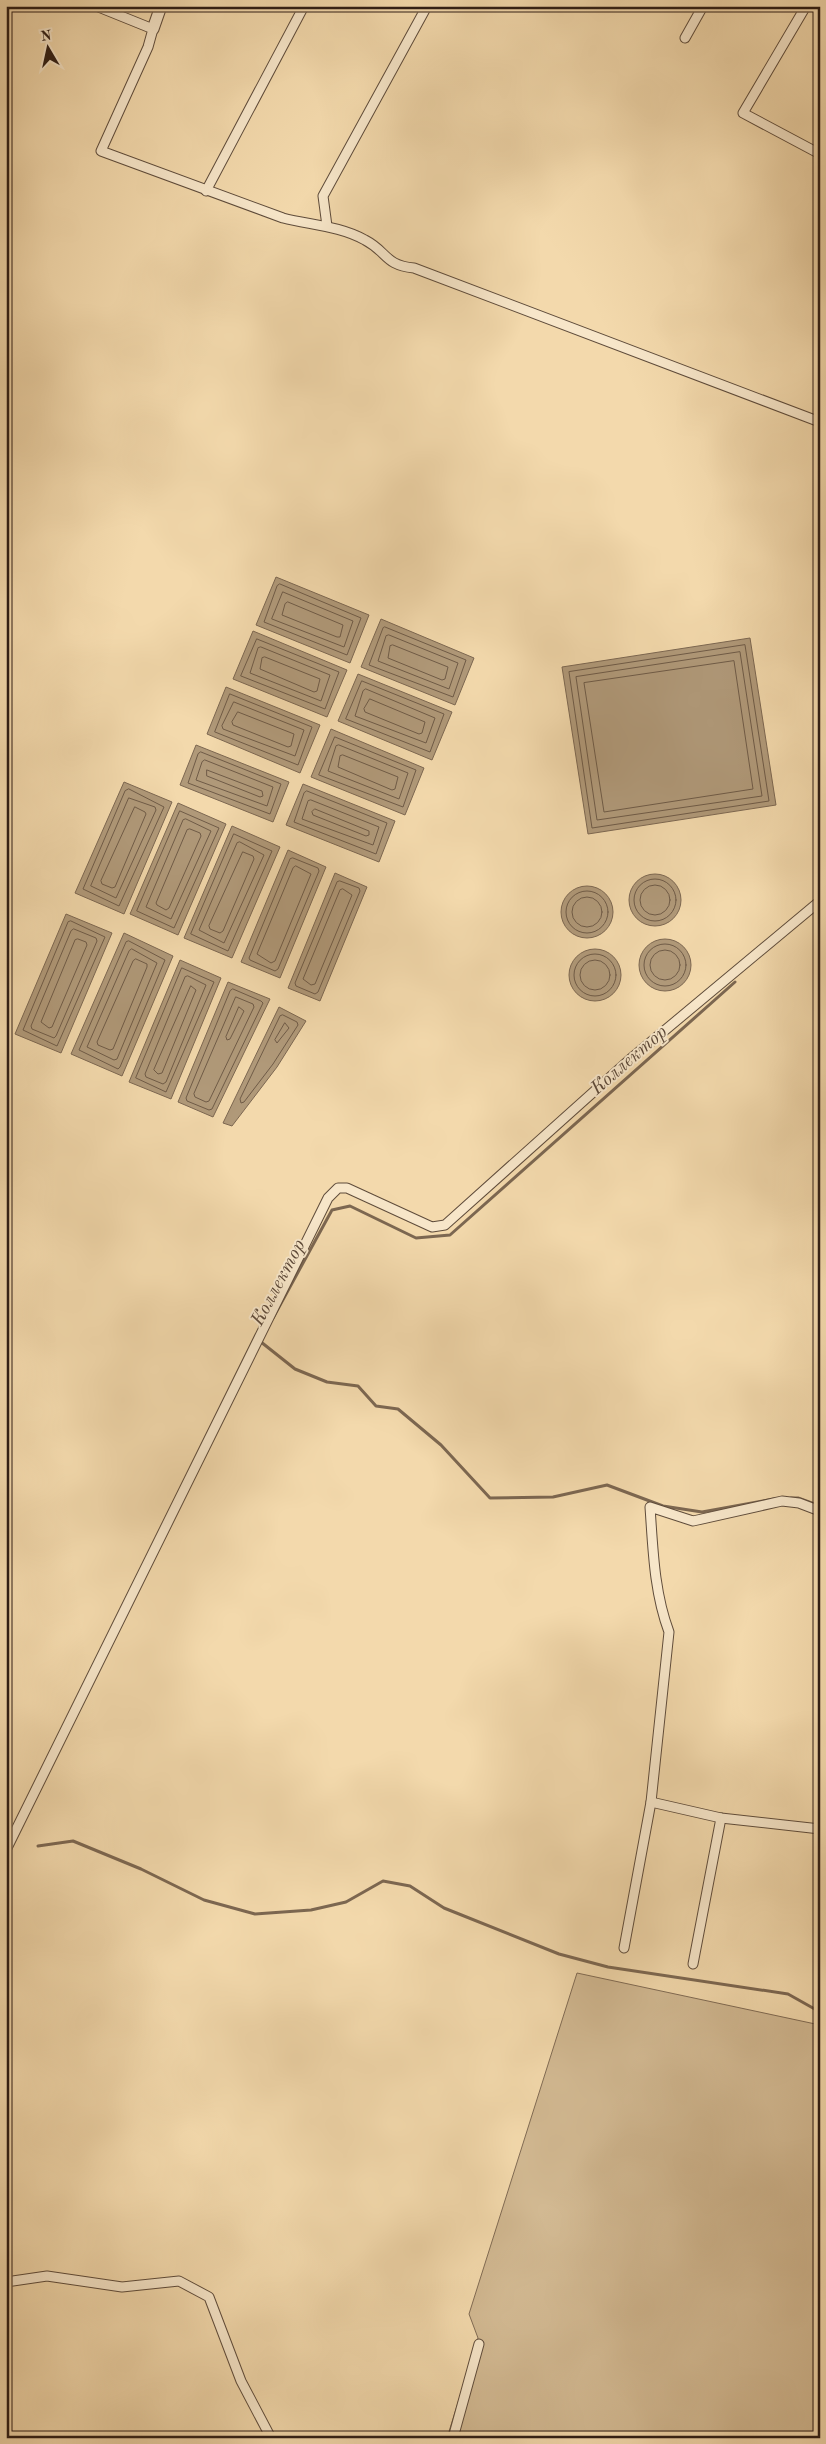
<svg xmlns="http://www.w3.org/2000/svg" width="826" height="2444" viewBox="0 0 826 2444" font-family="'Old Standard TT',serif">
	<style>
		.green { fill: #d2b992; stroke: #806b54 }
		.water { fill: #b09979; stroke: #7c6751 }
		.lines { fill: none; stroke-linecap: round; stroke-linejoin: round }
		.shore { stroke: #6f5b47; stroke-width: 1 }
		.stream { stroke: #7c6751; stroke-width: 3 }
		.minor-casing { stroke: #5f4c3b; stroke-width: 11 }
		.tertiary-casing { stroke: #5f4c3b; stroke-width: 13 }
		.minor { stroke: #f7e6c9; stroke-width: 9 }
		.tertiary { stroke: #f7e6c9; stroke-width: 11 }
		.labels { text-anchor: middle; stroke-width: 4; stroke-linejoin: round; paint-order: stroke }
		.water-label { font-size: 19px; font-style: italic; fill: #5c4838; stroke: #f7e6c9 }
	</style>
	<rect width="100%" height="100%" fill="#f3d9ac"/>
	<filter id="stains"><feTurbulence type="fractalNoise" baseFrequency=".004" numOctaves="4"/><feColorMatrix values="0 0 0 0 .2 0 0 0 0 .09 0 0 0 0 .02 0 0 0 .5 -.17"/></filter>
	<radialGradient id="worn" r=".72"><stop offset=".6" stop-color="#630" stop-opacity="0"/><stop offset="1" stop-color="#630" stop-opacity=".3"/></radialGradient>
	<path class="green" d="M577 1973 820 2025V2438H447L478 2338 469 2314Z"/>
	<g class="water">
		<path d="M276 577 369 615 350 663 256 625Z"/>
		<path d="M381 619 474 658 455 705 361 667Z"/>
		<path d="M253 631 347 670 327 717 233 679Z"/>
		<path d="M750 638 776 805 588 834 562 667Z"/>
		<path d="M358 674 452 712 432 760 338 721Z"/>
		<path d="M226 687 320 725 300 773 207 734Z"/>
		<path d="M331 729 424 768 405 815 311 777Z"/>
		<path d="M196 745 289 782 273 822 180 785Z"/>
		<path d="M124 782 172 802 124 914 75 893Z"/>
		<path d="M303 784 395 821 379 862 286 825Z"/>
		<path d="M178 803 226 824 178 935 130 914Z"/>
		<path d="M232 826 280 847 232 958 184 938Z"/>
		<path d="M288 850 326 867 280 978 241 962Z"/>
		<path d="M335 873 367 887 320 1001 288 988Z"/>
		<circle cx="655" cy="900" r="26"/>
		<circle cx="587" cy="912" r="26"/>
		<path d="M66 914 112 933 61 1053 15 1034Z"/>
		<path d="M124 933 173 956 122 1076 71 1054Z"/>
		<circle cx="665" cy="965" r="26"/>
		<circle cx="595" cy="975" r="26"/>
		<path d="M180 960 221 978 171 1099 129 1082Z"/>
		<path d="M228 982 270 999 213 1117 178 1102Z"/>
		<path d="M279 1007 306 1021 277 1067 232 1126 223 1123Z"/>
	</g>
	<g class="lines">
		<g class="shore">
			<path d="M280 584 361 618 347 655 264 622 277 586Z"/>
			<path d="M283 592 353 621 344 647 272 619Z"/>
			<path d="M288 602 343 625 340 637H337L282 615 285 604Z"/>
			<path d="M385 627 466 660 453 697 369 665 383 628Z"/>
			<path d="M389 635 458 663 449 689 378 661 386 636Z"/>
			<path d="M257 639 339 672 325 709 241 676Z"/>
			<path d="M393 645 448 667 445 679 442 680 388 658 390 646Z"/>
			<path d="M745 645 769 801 592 828 569 672Z"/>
			<path d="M261 647 330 675 321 701 250 673 258 648Z"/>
			<path d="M740 652 762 796 597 820 576 677Z"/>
			<path d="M265 657 320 679 317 691 314 692 260 669 262 658Z"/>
			<path d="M734 661 753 789 604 812 584 683Z"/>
			<path d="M362 681 444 714 430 752 346 719Z"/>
			<path d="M366 689 435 718 426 743 355 716 363 691Z"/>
			<path d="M230 694 312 727 298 765 215 732Z"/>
			<path d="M370 699 425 722 422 733 419 734 365 712 364 709Z"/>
			<path d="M234 702 304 730 295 756 223 729 222 726Z"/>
			<path d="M238 712 294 734 291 746 288 747 233 725 232 722Z"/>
			<path d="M335 737 416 770 403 807 319 775Z"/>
			<path d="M339 745 408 773 399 799 328 771 336 746Z"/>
			<path d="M201 752 281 784 270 814 188 783 198 754Z"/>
			<path d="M343 755 398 777 395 789 392 790 338 767 340 756Z"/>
			<path d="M205 760 273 787 267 806 196 780 202 762Z"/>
			<path d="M207 770 262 791 263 796 260 797 207 776Z"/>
			<path d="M129 789 164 807 119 906 83 889 125 791Z"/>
			<path d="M307 791 387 823 376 854 294 822 304 793Z"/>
			<path d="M129 798 155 807 156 810 116 898 91 886Z"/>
			<path d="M311 800 379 827 373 845 302 819 308 801Z"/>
			<path d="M135 807 145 812 146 814 115 887 112 888 102 884 101 881Z"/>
			<path d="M315 809 369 831V835L366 836 313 815 312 812Z"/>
			<path d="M180 811 219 828 174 928 137 911Z"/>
			<path d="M186 819 211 831 171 919 146 907 183 820Z"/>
			<path d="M190 829 200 833 201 836 169 908 166 910 157 905 156 903 187 830Z"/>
			<path d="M234 834 272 851 228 951 191 934Z"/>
			<path d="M240 842 264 855 224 943 199 930 237 843Z"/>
			<path d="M243 852 253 856 254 859 223 931 220 933 210 929 209 926Z"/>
			<path d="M293 858 318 868 319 871 278 969 275 971 250 960 249 958 290 859Z"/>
			<path d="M296 866 311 874 275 961 271 963 257 954 293 868Z"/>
			<circle cx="655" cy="900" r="21"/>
			<path d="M340 881 359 888 360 891 318 992 315 994 296 986 295 983 337 882Z"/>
			<circle cx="655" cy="900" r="15"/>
			<path d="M343 889 352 895 315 984 311 985 303 979 340 890Z"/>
			<circle cx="587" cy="912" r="21"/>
			<circle cx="587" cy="912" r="15"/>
			<path d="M71 921 105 937 57 1046 23 1030 68 922Z"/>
			<path d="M74 929 96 938 97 941 56 1036 54 1038 32 1029 31 1026 71 931Z"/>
			<path d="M78 939 86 942 87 945 52 1027 49 1028 41 1022 75 940Z"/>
			<path d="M129 941 165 960 120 1067 118 1069 79 1050 126 942Z"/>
			<circle cx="665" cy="965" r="21"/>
			<path d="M132 949 157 963 117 1059 114 1060 87 1047 129 951Z"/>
			<circle cx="665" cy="965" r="15"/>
			<circle cx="595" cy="975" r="21"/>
			<path d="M136 959 147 964V967L113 1049 110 1050 98 1045 97 1042 133 961Z"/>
			<circle cx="595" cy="975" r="15"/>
			<path d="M182 968 214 982 166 1092 136 1078Z"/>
			<path d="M188 976 206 985 166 1082 163 1084 146 1077 145 1074 185 977Z"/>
			<path d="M191 986 196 990 162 1073 158 1074 154 1070Z"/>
			<path d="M233 989 261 1001 263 1003 212 1109 209 1110 187 1101 186 1098 230 991Z"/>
			<path d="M236 997 253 1004 254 1007 209 1101 206 1102 195 1097 194 1094Z"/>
			<path d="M239 1007 244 1011 230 1039 227 1040 226 1037Z"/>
			<path d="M283 1015 297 1022 298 1025 273 1064 244 1102 241 1103 240 1099 280 1016Z"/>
			<path d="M285 1023 289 1028 277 1043 275 1040Z"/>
		</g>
		<g class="stream">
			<path d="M273 1318 332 1210 350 1206 416 1238 450 1235 735 982"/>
			<path d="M262 1339 261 1342 295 1369 327 1382 358 1386 376 1406 398 1409 441 1445 490 1498 553 1497 607 1485 663 1506 702 1512 774 1499"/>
			<path d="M791 1498H798L820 1506"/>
			<path d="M38 1846 73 1841 141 1869 204 1900 255 1914 311 1910 346 1902 383 1881 410 1886 444 1908 559 1954 608 1967 788 1994 820 2012"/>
		</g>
		<g class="minor-casing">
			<g id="minor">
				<path d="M96 6 153 29 148 47 101 151 283 218C311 225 340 226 365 240 388 252 384 265 414 268L820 422"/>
				<path d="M806 6 743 113 820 154"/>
				<path d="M685 38 703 6"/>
				<path d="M206 191 304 6"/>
				<path d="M327 226 323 196 427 6"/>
				<path d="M651 1802 721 1818 820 1829"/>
				<path d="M6 1850 328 1198 338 1188H347L432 1227 445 1225 628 1061 820 901"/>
				<path d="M624 1948 651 1802 669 1632C654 1592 653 1549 650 1507L693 1521 782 1501 799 1503 820 1511"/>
				<path d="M693 1964 721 1818"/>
				<path d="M6 2282 47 2276 122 2287 179 2281 209 2297 241 2381 271 2438"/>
				<path d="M453 2438 479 2344"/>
			</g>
		</g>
		<g class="tertiary-casing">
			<path id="tertiary" d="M153 29 161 6"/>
		</g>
		<use href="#minor" class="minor"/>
		<use href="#tertiary" class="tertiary"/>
	</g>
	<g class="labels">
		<g class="water-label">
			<text transform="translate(628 1059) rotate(-41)" y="7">Коллектор</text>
			<text transform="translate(277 1282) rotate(-62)" y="7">Коллектор</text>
		</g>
	</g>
	<rect width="826" height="2444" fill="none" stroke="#f3d9ac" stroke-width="25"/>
	<rect x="8" y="8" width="811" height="2429" fill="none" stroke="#2e1d15" stroke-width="2.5"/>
	<rect x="12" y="12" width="801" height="2419" fill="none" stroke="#2e1d15"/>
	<g transform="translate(48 48) rotate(351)" stroke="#f7e6c9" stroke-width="4" paint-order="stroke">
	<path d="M0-4L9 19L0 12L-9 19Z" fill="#2e1d15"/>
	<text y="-8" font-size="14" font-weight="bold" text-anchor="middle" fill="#2e1d15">N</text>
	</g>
	<rect width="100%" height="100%" filter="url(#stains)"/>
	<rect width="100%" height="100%" fill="url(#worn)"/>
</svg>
